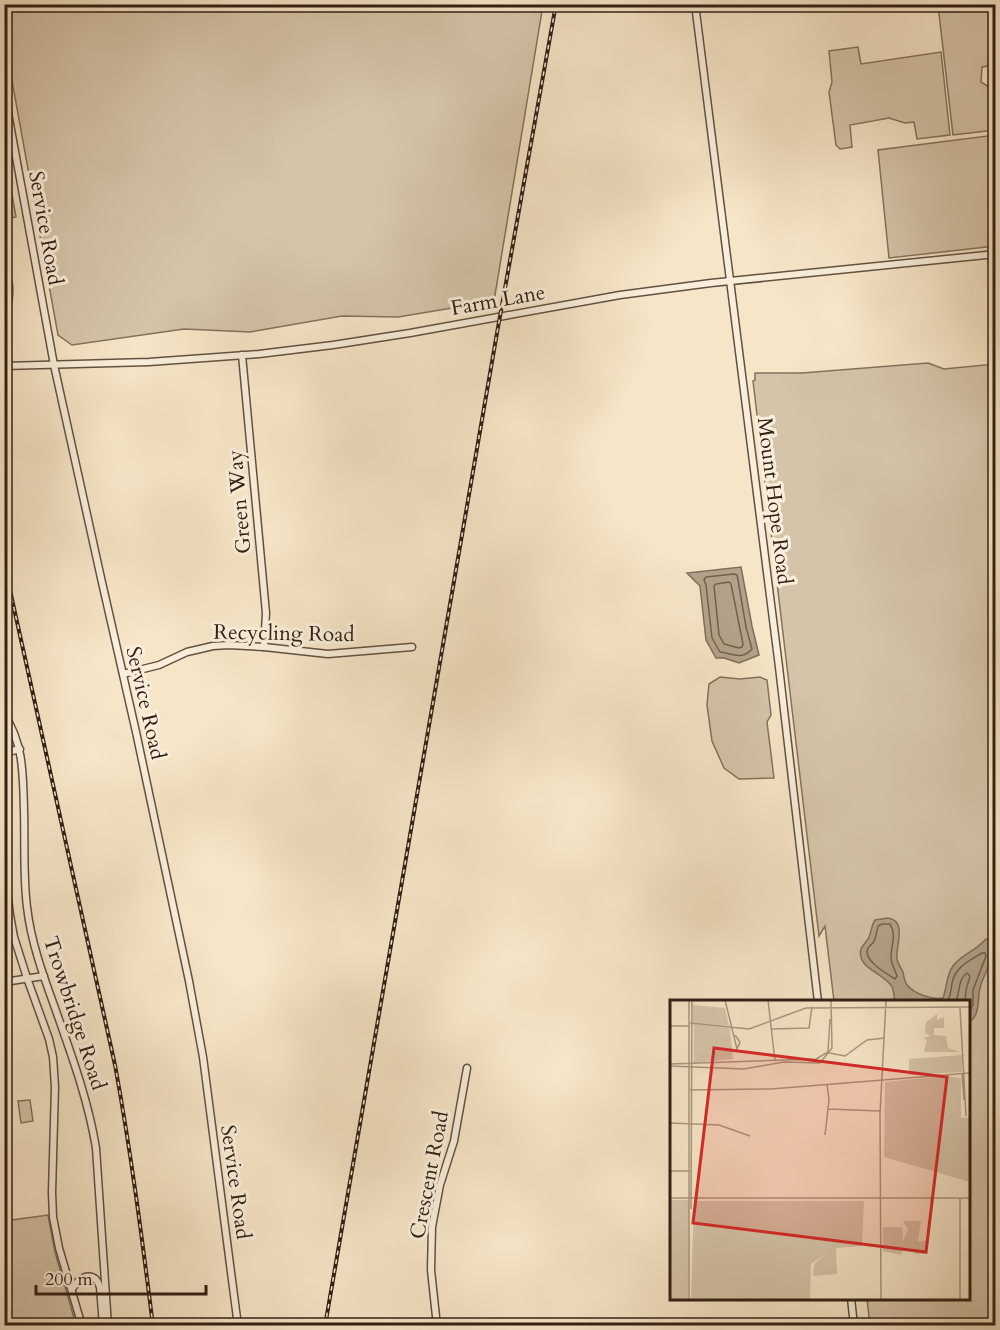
<svg xmlns="http://www.w3.org/2000/svg" width="1000" height="1330" viewBox="0 0 1000 1330" font-family="Cardo,serif">
	<style>
		.green { fill: #d5c4a9; stroke: #83725e; stroke-width: 1.5 }
		.water { fill: #b3a28a; stroke: #7f6e5b; stroke-width: 1.5 }
		.lines { fill: none; stroke-linecap: round; stroke-linejoin: round }
		.shore { stroke: #72614f; stroke-width: 1.5 }
		.minor-casing { stroke: #625141; stroke-width: 9 }
		.minor { stroke: #f9eedb; stroke-width: 6 }
		.rail-casing { stroke: #312014; stroke-width: 4 }
		.rail { stroke: #f9eedb; stroke-width: 1.5; stroke-dasharray: 4.5; stroke-linecap: butt }
		.labels { text-anchor: middle; stroke-width: 6; stroke-linejoin: round; paint-order: stroke }
		.street-label { font-size: 21px; fill: #312014; stroke: #f9eedb }
		.inset-road { fill: none; stroke: #a7967f; stroke-width: 1.5 }
		.view { fill: #d62828; fill-opacity: 0.15; stroke: #d62828; stroke-width: 3 }
		.inset-edge { fill: none; stroke: #312014; stroke-width: 3 }
	</style>
	<rect width="100%" height="100%" fill="#f6e5c7"/>
	<filter id="stains"><feTurbulence type="fractalNoise" baseFrequency=".00333" numOctaves="4"/><feColorMatrix values="0 0 0 0 .2 0 0 0 0 .09 0 0 0 0 .02 0 0 0 .5 -.17"/></filter>
	<radialGradient id="worn" r=".72"><stop offset=".6" stop-color="#630" stop-opacity="0"/><stop offset="1" stop-color="#630" stop-opacity=".3"/></radialGradient>
	<g class="green">
		<path d="M4 5H543L494 301 398 317 342 316 250 332 184 329 72 345 58 335 5 42Z"/>
		<path d="M938 5H995V65L982 67 981 82 994 90 995 130 953 135Z"/>
		<path d="M858 47 861 64 941 52 950 135 917 139 914 122 905 123 889 118 850 125 852 147 840 149 836 145 829 92 832 82 829 51Z"/>
		<path d="M995 135V246L889 258 878 150Z"/>
		<path d="M4 150 16 217 5 219H4Z"/>
		<path d="M4 272H9C15 284 13 296 11 309L8 311 5 310Z"/>
		<path d="M928 363 944 369 995 364V1325H870L867 1299 968 1298V1002L834 1001 825 926 819 936C798 751 774 566 753 381L755 380V373H802Z"/>
		<path d="M720 677 740 679 760 677 767 680 771 715 767 722 774 778 739 779 724 768 712 741 707 705 709 684Z"/>
		<path d="M30 1100 33 1121 21 1123 18 1101Z"/>
		<path d="M48 1215 55 1252 76 1325H5V1221Z"/>
	</g>
	<g class="water">
		<path d="M741 567 752 626 759 655 739 663 724 658H716L706 640 700 586 687 573Z"/>
		<path d="M888 918C908 921 895 947 897 959 898 964 901 968 903 972 904 977 904 982 908 986 915 994 932 1000 943 998 947 987 946 976 953 966 962 954 976 951 986 939H993C998 960 981 974 979 993 978 1001 979 1009 975 1016 974 1018 970 1022 969 1023L968 1002 895 1001C894 997 894 991 892 987 885 973 856 969 861 949 863 944 867 942 869 937 872 930 871 926 875 920Z"/>
	</g>
	<g class="lines">
		<g class="shore">
			<path d="M734 574 737 575 738 580 746 627 752 649C741 661 733 653 720 652L712 638 706 585 704 580 706 577Z"/>
			<path d="M729 582 731 584 743 644 742 647 739 648 724 644 719 635 714 586 716 584Z"/>
			<path d="M890 924C897 935 891 945 891 957 891 964 895 970 897 976L895 979C887 974 862 960 868 948 870 945 873 944 874 941 876 937 877 931 878 926L882 924Z"/>
			<path d="M947 1002C951 996 951 990 952 983 955 967 969 961 982 953H985L986 956 973 990V1005L968 1015"/>
			<path d="M956 1002C960 991 958 979 967 973L970 976 966 990 965 1002"/>
		</g>
		<g class="minor-casing">
			<g id="minor">
				<path d="M695 4 779 667 818 1002"/>
				<path d="M4 91 54 365 101 578 136 732 189 981 203 1057 238 1326"/>
				<path d="M242 355 266 613 264 647"/>
				<path d="M4 366 149 362 259 354 333 345 410 333 620 295 711 283 996 254"/>
				<path d="M123 674 159 665 187 652 213 646 229 645 264 647 328 654 412 647"/>
				<path d="M4 714C24 744 23 776 24 811 25 843 23 875 27 907 31 942 43 975 55 1008 71 1054 88 1099 96 1148L108 1326"/>
				<path d="M4 753 20 749"/>
				<path d="M4 865 10 915 14 937 27 978 49 1039 53 1057 55 1087 52 1192 53 1217 59 1248 82 1326"/>
				<path d="M4 982 44 976"/>
				<path d="M72 1289C79 1277 94 1269 100 1287L103 1326"/>
				<path d="M851 1298 854 1326"/>
				<path d="M437 1326 431 1270 432 1227 440 1185 454 1141 467 1068"/>
			</g>
		</g>
		<use href="#minor" class="minor"/>
		<g class="rail-casing">
			<g id="rail">
				<path d="M4 563 115 1065C131 1152 142 1238 153 1326"/>
				<path d="M325 1326 497 333 556 4"/>
			</g>
		</g>
		<use href="#rail" class="rail"/>
	</g>
	<g class="labels">
		<g class="street-label">
			<text transform="translate(46 228) rotate(80)" y="7">Service Road</text>
			<text transform="translate(498 300) rotate(-10)" y="7">Farm Lane</text>
			<text transform="translate(775 501) rotate(83)" y="7">Mount Hope Road</text>
			<text transform="translate(239 502) rotate(-95)" y="7">Green Way</text>
			<text transform="translate(284 633) rotate(1)" y="7">Recycling Road</text>
			<text transform="translate(146 703) rotate(77)" y="7">Service Road</text>
			<text transform="translate(75 1013) rotate(72)" y="7">Trowbridge Road</text>
			<text transform="translate(429 1175) rotate(-79)" y="7">Crescent Road</text>
			<text transform="translate(236 1182) rotate(82)" y="7">Service Road</text>
		</g>
	</g>
	<g transform="translate(670 1000)">
		<rect width="300" height="300" fill="#f6e5c7"/>
		<path d="M23 5 55 8 59 26 23 23ZM267 14V20L274 17V28H264V35L276 36 278 48 290 52H254L257 40 253 38 261 36 255 33 256 22ZM24 24 60 28 63 59 24 63ZM292 55V72L239 75V59ZM275 76 291 78V118L300 117V182L214 157 215 82ZM0 200H19L18 300H0ZM24 201H194L192 246 166 248 167 274 143 276 144 264 156 254 141 264 140 300H21ZM233 221H251L248 241H257L256 254H244V249L242 253 241 248 233 249 231 255 213 251V227H232L233 241 238 230Z" fill="#d5c4a9"/>
		<path class="inset-road" d="M19 0V300M55 0 67 49 70 42 65 35M98 0 105 61M290 8 296 116M20 23 79 29 136 8 300 7M0 26H19M102 29 139 28 142 7M158 52 160 19M159 53 175 56 197 40 215 38M0 64 146 59 158 52M0 66 74 69 114 62 150 63 162 48 161 0M292 73 294 100M20 90 101 89 300 73M158 109 210 111M0 123 49 125 80 136M155 135 159 100 157 84M0 171H20M0 198H300M290 198V300M21 209 22 0M211 300 210 114 216 0"/>
		<path class="view" d="M44 48 277 77 256 252 23 223Z"/>
		<rect width="300" height="300" class="inset-edge"/>
	</g>
	<rect width="1000" height="1330" fill="none" stroke="#f6e5c7" stroke-width="24"/>
	<rect x="6" y="6" width="988" height="1318" fill="none" stroke="#312014" stroke-width="3"/>
	<rect x="12" y="12" width="976" height="1306" fill="none" stroke="#312014" stroke-width="1.5"/>
	<path d="M36 1285v9h170v-9" fill="none" stroke="#312014" stroke-width="3"/>
	<text x="45" y="1285" font-size="18" fill="#312014" stroke="#f9eedb" stroke-width="4.5" paint-order="stroke">200 m</text>
	<rect width="100%" height="100%" filter="url(#stains)"/>
	<rect width="100%" height="100%" fill="url(#worn)"/>
</svg>
